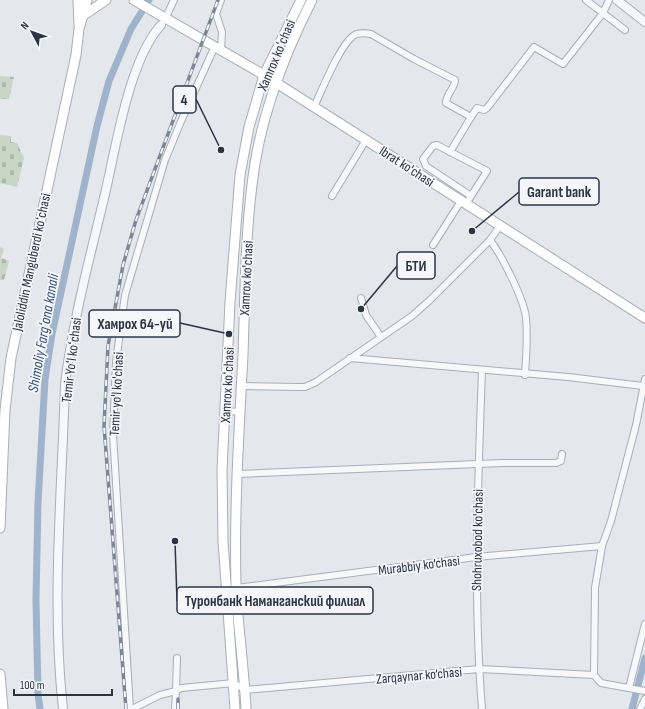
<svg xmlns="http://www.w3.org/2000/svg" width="645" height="709" viewBox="0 0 645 709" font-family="'Sofia Sans Condensed',sans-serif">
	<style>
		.cemetery { fill: url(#cemetery-stones) }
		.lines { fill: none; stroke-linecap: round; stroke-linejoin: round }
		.canal { stroke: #9fb4cc; stroke-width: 7 }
		.minor-casing { stroke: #a9aeb7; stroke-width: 8 }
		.tertiary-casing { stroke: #a9aeb7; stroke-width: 10 }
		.secondary-casing { stroke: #a9aeb7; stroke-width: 11 }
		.minor { stroke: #f7f8fa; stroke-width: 6 }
		.tertiary { stroke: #f7f8fa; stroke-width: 8 }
		.secondary { stroke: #fff; stroke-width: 9 }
		.rail-casing { stroke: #7d8696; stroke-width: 3.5 }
		.rail { stroke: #f4f6f9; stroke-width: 2; stroke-dasharray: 6; stroke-linecap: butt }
		.labels { text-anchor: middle; stroke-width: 3.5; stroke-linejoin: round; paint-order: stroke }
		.street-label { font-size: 14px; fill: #2b3445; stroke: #f4f6f9 }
		.water-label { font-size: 15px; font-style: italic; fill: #34527a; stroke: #f4f6f9 }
		.leader { fill: none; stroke: #2b3445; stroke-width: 1.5 }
		.callout-dot { fill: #2b3445; stroke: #f4f6f9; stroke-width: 1.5 }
		.callout { fill: #f4f6f9; stroke: #2b3445; stroke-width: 1.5 }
		.callout-label { font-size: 15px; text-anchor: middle; font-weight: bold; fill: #2b3445 }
	</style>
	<defs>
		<pattern id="cemetery-stones" width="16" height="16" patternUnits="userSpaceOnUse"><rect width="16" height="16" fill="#c9d6c5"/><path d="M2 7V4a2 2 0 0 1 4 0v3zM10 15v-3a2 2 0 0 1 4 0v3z" fill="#adb8ab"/></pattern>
	</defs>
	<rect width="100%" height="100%" fill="#e4e7ec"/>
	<g class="cemetery">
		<path d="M0 76 14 77 9 99H0Z"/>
		<path d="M0 131V135L11 136V142L17 143 24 158 17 187 0 183Z"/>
		<path d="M0 247 4 249 1 258 9 261 4 280H0Z"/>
	</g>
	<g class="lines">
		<g class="canal">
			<path d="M40 709 38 695 36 600 38 503 45 379 52 334 97 126 109 81 131 29 149 0"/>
			<path d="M632 709 645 658"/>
		</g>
		<g class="minor-casing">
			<g id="minor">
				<path d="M221 0 216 14 222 32 221 50"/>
				<path d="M586 0 625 30"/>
				<path d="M165 19 174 0"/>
				<path d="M314 107C322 90 339 47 353 36 358 32 365 33 371 34L414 59 455 80C455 88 446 94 446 103L471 117 450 152"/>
				<path d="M471 117 477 108 484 110 487 108 534 47 563 64 603 13 609 0"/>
				<path d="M332 196 366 140"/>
				<path d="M466 204 487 171 437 145 433 146 423 159 426 166 471 196"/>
				<path d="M490 240C502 256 524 299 526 318 528 337 526 356 525 375"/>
				<path d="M433 245 461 201"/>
				<path d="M361 298 366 315 381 337"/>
				<path d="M350 358 568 377 643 386"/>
				<path d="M482 370C478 483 473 596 482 709"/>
				<path d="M241 386 299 387H305L316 382 412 316 430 300 490 240 500 226"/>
				<path d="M226 411 240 412"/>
				<path d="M238 474 502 463H556L561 461 562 454"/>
				<path d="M236 588 476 557 602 546"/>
				<path d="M594 675 595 588 602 546 611 521 636 425 645 379"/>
				<path d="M594 675 601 683 645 691"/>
				<path d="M629 688 645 624"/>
				<path d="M130 709 113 434 116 362 125 295 165 160 182 119 215 46"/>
				<path d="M132 709 160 695 176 691 177 658"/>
				<path d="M175 709 176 691 181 688 234 683 245 690 479 669 594 675"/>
				<path d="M640 709 645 699"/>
			</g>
		</g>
		<g class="tertiary-casing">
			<g id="tertiary">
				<path d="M617 0 645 22"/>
				<path d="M63 709C51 601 62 492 65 384 73 319 90 257 105 194 116 147 129 60 161 25"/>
			</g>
		</g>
		<g class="secondary-casing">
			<g id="secondary">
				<path d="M78 0 79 25"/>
				<path d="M134 0 264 75 645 318"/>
				<path d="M84 15 106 0"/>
				<path d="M0 528 5 410 11 358 76 55 79 29 87 0"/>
				<path d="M0 674 3 709"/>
				<path d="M235 709 223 541 222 470 230 302 240 175 249 127 264 75 301 0"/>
				<path d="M246 709C244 668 238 627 236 586 234 509 239 432 243 355 245 298 245 241 252 185 259 121 283 57 312 0"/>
			</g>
		</g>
		<use href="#minor" class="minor"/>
		<use href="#tertiary" class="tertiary"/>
		<use href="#secondary" class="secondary"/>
		<g class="rail-casing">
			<g id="rail">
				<path d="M126 709 104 426 108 346 123 265 136 220 218 0"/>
				<path d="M178 709V699"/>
			</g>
		</g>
		<use href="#rail" class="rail"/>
	</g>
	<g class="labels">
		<g class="street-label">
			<text transform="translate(276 55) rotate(-67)" y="5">Xamrox koʻchasi</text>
			<text transform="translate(407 166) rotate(33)" y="5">Ibrat ko'chasi</text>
			<text transform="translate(31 262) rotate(-78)" y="5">Jaloliddin Manguberdi koʻchasi</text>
			<text transform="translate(246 278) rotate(-87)" y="5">Xamrox ko'chasi</text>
			<text transform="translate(71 360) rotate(-83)" y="5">Temir Yoʻl koʻchasi</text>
			<text transform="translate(227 385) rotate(-87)" y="5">Xamrox koʻchasi</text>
			<text transform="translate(116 394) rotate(-87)" y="5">Temir yo'l ko'chasi</text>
			<text transform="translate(477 540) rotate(-89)" y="5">Shohruxobod ko'chasi</text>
			<text transform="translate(419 565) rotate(-7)" y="5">Murabbiy ko‘chasi</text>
			<text transform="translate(419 675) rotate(-5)" y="5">Zarqaynar ko‘chasi</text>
		</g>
		<g class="water-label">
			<text transform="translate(43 333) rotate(-80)" y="5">Shimoliy Fargʻona kanali</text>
		</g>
	</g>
	<path class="leader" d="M221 150L196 99M472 231L519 192M361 309L397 266M229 334L180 323M175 541L177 601"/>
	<g class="callout-dot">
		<circle cx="221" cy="150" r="4"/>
		<circle cx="472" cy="231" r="4"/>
		<circle cx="361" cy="309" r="4"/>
		<circle cx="229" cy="334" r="4"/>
		<circle cx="175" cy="541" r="4"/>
	</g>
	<g class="callout">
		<rect x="173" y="86" width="23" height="27" rx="4"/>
		<rect x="519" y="178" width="80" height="27" rx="4"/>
		<rect x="397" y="252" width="38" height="27" rx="4"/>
		<rect x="89" y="310" width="91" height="27" rx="4"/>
		<rect x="177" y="587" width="196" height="27" rx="4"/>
	</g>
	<g class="callout-label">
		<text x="184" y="105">4</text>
		<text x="559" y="197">Garant bank</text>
		<text x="416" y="271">БТИ</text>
		<text x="135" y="329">Хамрох 64-уй</text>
		<text x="275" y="606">Туронбанк Наманганский филиал</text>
	</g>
	<g transform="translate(32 32) rotate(311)" stroke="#f4f6f9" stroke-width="3" paint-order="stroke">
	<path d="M0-3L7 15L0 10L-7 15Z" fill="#2b3445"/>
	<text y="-6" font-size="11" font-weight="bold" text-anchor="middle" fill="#2b3445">N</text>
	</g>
	<path d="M14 689v6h98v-6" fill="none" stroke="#2b3445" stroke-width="2"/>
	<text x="20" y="689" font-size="12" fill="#2b3445" stroke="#f4f6f9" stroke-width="3" paint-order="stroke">100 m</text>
</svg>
